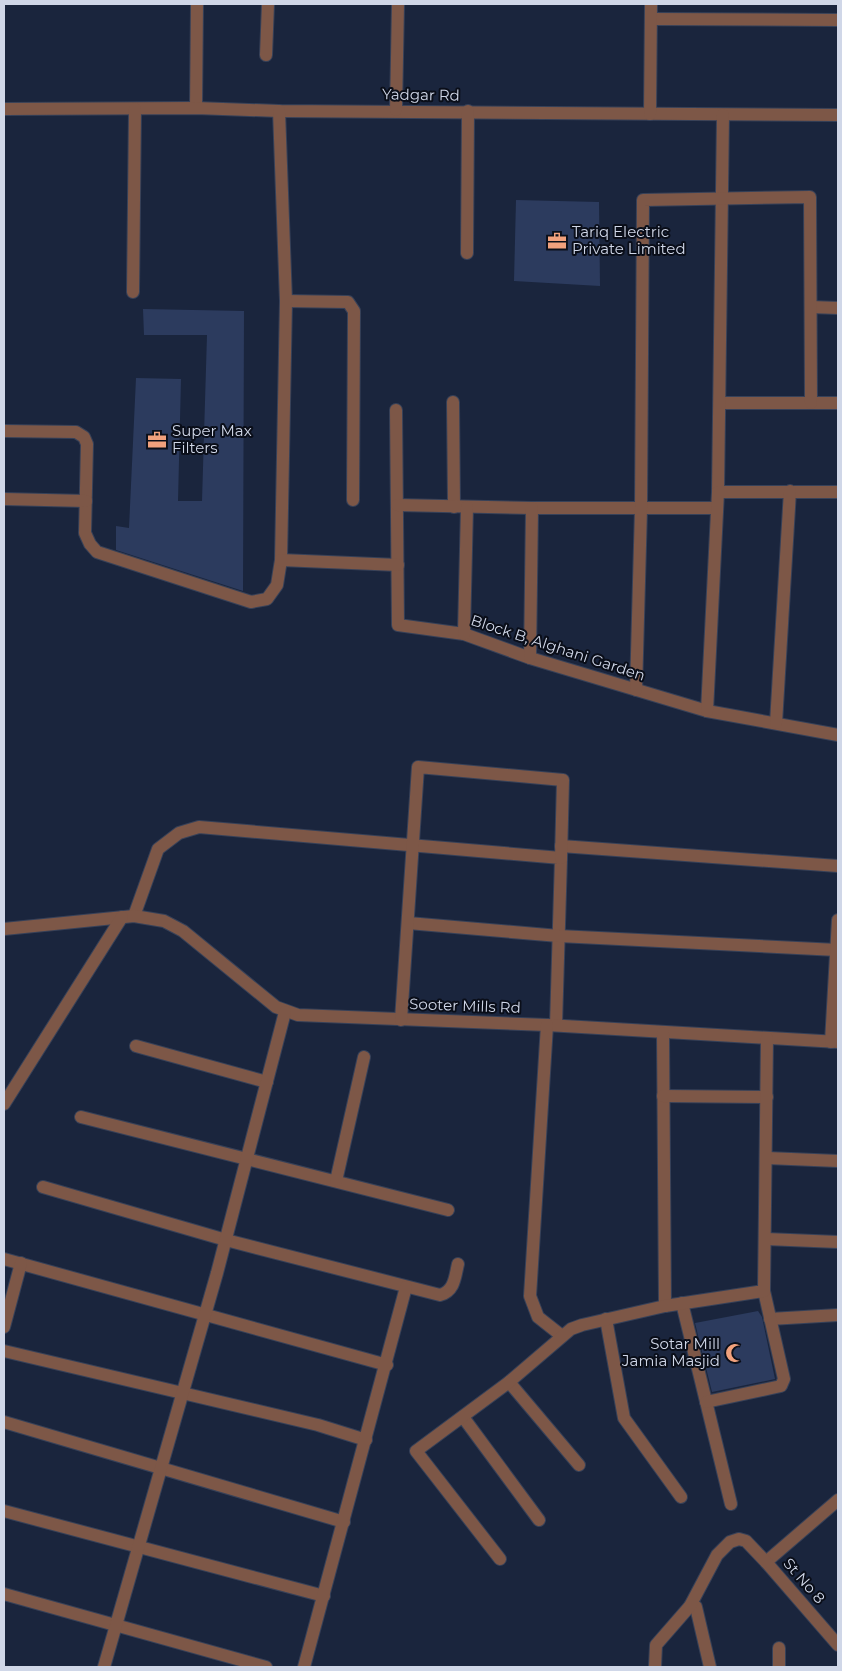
<svg xmlns="http://www.w3.org/2000/svg" width="842" height="1671" viewBox="0 0 842 1671" font-family="Montserrat,sans-serif">
	<style>
		.building { fill: #2c3b5e }
		.lines { fill: none; stroke-linecap: round; stroke-linejoin: round }
		.minor-casing { stroke: #374158; stroke-width: 14 }
		.minor { stroke: #7d5747; stroke-width: 12 }
		.labels { text-anchor: middle; stroke-width: 4; stroke-linejoin: round; paint-order: stroke }
		.street-label { font-size: 15px; fill: #d0d7e8; stroke: #0a0e19 }
		.poi-label { font-size: 15px; fill: #d0d7e8; stroke: #0a0e19; text-anchor: start }
	</style>
	<rect width="100%" height="100%" fill="#1a253d"/>
	<g class="building">
		<path d="M516 200 599 202 600 286 514 281Z"/>
		<path d="M143 309 244 311 243 591 116 550V526L129 528 136 378 181 379 178 501H202L207 335H144Z"/>
		<path d="M758 1311 762 1317 775 1379 712 1392 695 1323Z"/>
	</g>
	<g class="lines">
		<g class="minor-casing">
			<g id="minor">
				<path d="M651 19 838 20"/>
				<path d="M266 55 268 4"/>
				<path d="M196 108 197 4"/>
				<path d="M4 109 196 108 279 111 838 115"/>
				<path d="M396 110 398 4"/>
				<path d="M650 114 651 4"/>
				<path d="M467 253 468 111"/>
				<path d="M133 292 135 109"/>
				<path d="M286 301 348 302 354 311 353 500"/>
				<path d="M811 307 838 308"/>
				<path d="M453 402 454 507"/>
				<path d="M721 403H838"/>
				<path d="M396 410 398 625 464 634 530 658 707 711 838 735"/>
				<path d="M4 431 76 432 84 437 87 444 85 533 90 544 97 552 251 602 267 599 277 585 281 560 286 301 279 111"/>
				<path d="M718 492 723 115"/>
				<path d="M4 499 86 501"/>
				<path d="M397 505 532 508H717"/>
				<path d="M281 560 398 565"/>
				<path d="M464 634 467 507"/>
				<path d="M530 658 532 508"/>
				<path d="M636 690 641 509 643 200 810 197 811 403"/>
				<path d="M707 711 718 492H838"/>
				<path d="M776 723 790 491"/>
				<path d="M561 846 838 866"/>
				<path d="M134 916 158 849 179 833 199 827 561 858 556 1025"/>
				<path d="M408 923 559 936 837 950"/>
				<path d="M4 929 134 916 164 921 183 931 276 1007 298 1015 547 1025 838 1042"/>
				<path d="M401 1020 418 767 563 780 561 858"/>
				<path d="M547 1025 530 1296 538 1317 562 1336"/>
				<path d="M663 1033 665 1306"/>
				<path d="M831 1042 838 920"/>
				<path d="M136 1046 267 1082"/>
				<path d="M663 1096 767 1097"/>
				<path d="M4 1104 122 917"/>
				<path d="M81 1117 448 1210"/>
				<path d="M767 1158 838 1161"/>
				<path d="M336 1181 364 1057"/>
				<path d="M43 1187 226 1240 440 1295C455 1291 455 1276 458 1264"/>
				<path d="M766 1239 838 1242"/>
				<path d="M4 1259 387 1365"/>
				<path d="M682 1303 731 1504"/>
				<path d="M606 1319 624 1418 681 1497"/>
				<path d="M770 1319 838 1315"/>
				<path d="M4 1327 21 1263"/>
				<path d="M4 1351 318 1425 366 1440"/>
				<path d="M509 1382 579 1465"/>
				<path d="M706 1402 781 1386 784 1379 764 1291"/>
				<path d="M463 1417 539 1520"/>
				<path d="M4 1422 344 1522"/>
				<path d="M4 1511 324 1596"/>
				<path d="M500 1559 416 1451 509 1382 571 1329 582 1325 665 1306 764 1291 767 1038"/>
				<path d="M766 1562 838 1500"/>
				<path d="M4 1594 266 1667"/>
				<path d="M690 1606 696 1607 710 1667"/>
				<path d="M104 1667 217 1273 285 1012"/>
				<path d="M304 1667 406 1287"/>
				<path d="M655 1667 656 1645 690 1606 717 1555 730 1542 739 1539 746 1541 766 1562 838 1645"/>
				<path d="M779 1667V1648"/>
			</g>
		</g>
		<use href="#minor" class="minor"/>
	</g>
	<defs>
		<g id="office-bare" transform="scale(1.5)"><path d="M-6-3h4V-5.5h4V-3h4V5H-6ZM-1-4.5V-3h2v-1.5ZM-6 0V1H6V0Z" fill="#f1a17d" stroke="#0a0e19" stroke-width="2.5" paint-order="stroke"/></g>
		<g id="mosque-bare" transform="scale(1.5)"><path d="M3.5-4.9A6 6 0 1 0 3.5 4.9A5 5 0 1 1 3.5-4.9Z" fill="#f1a17d" stroke="#0a0e19" stroke-width="2.5" paint-order="stroke"/></g>
	</defs>
	<g fill-rule="evenodd">
		<use href="#office-bare" x="557" y="241"/>
		<use href="#office-bare" x="157" y="440"/>
		<use href="#mosque-bare" x="735" y="1353"/>
	</g>
	<g class="labels">
		<g class="street-label">
			<text transform="translate(421 95) rotate(1)" y="5">Yadgar Rd</text>
			<text transform="translate(558 648) rotate(18)" y="5">Block B, Alghani Garden</text>
			<text transform="translate(465 1006) rotate(2)" y="5">Sooter Mills Rd</text>
			<text transform="translate(804 1581) rotate(49)" y="5">St No 8</text>
		</g>
		<g class="poi-label">
			<text x="572" y="237">Tariq Electric<tspan x="572" dy="17">Private Limited</tspan></text>
			<text x="172" y="436">Super Max<tspan x="172" dy="17">Filters</tspan></text>
			<text x="720" y="1349" text-anchor="end">Sotar Mill<tspan x="720" dy="17">Jamia Masjid</tspan></text>
		</g>
	</g>
	<rect width="842" height="1671" fill="none" stroke="#d0d7e8" stroke-width="10"/>
</svg>
